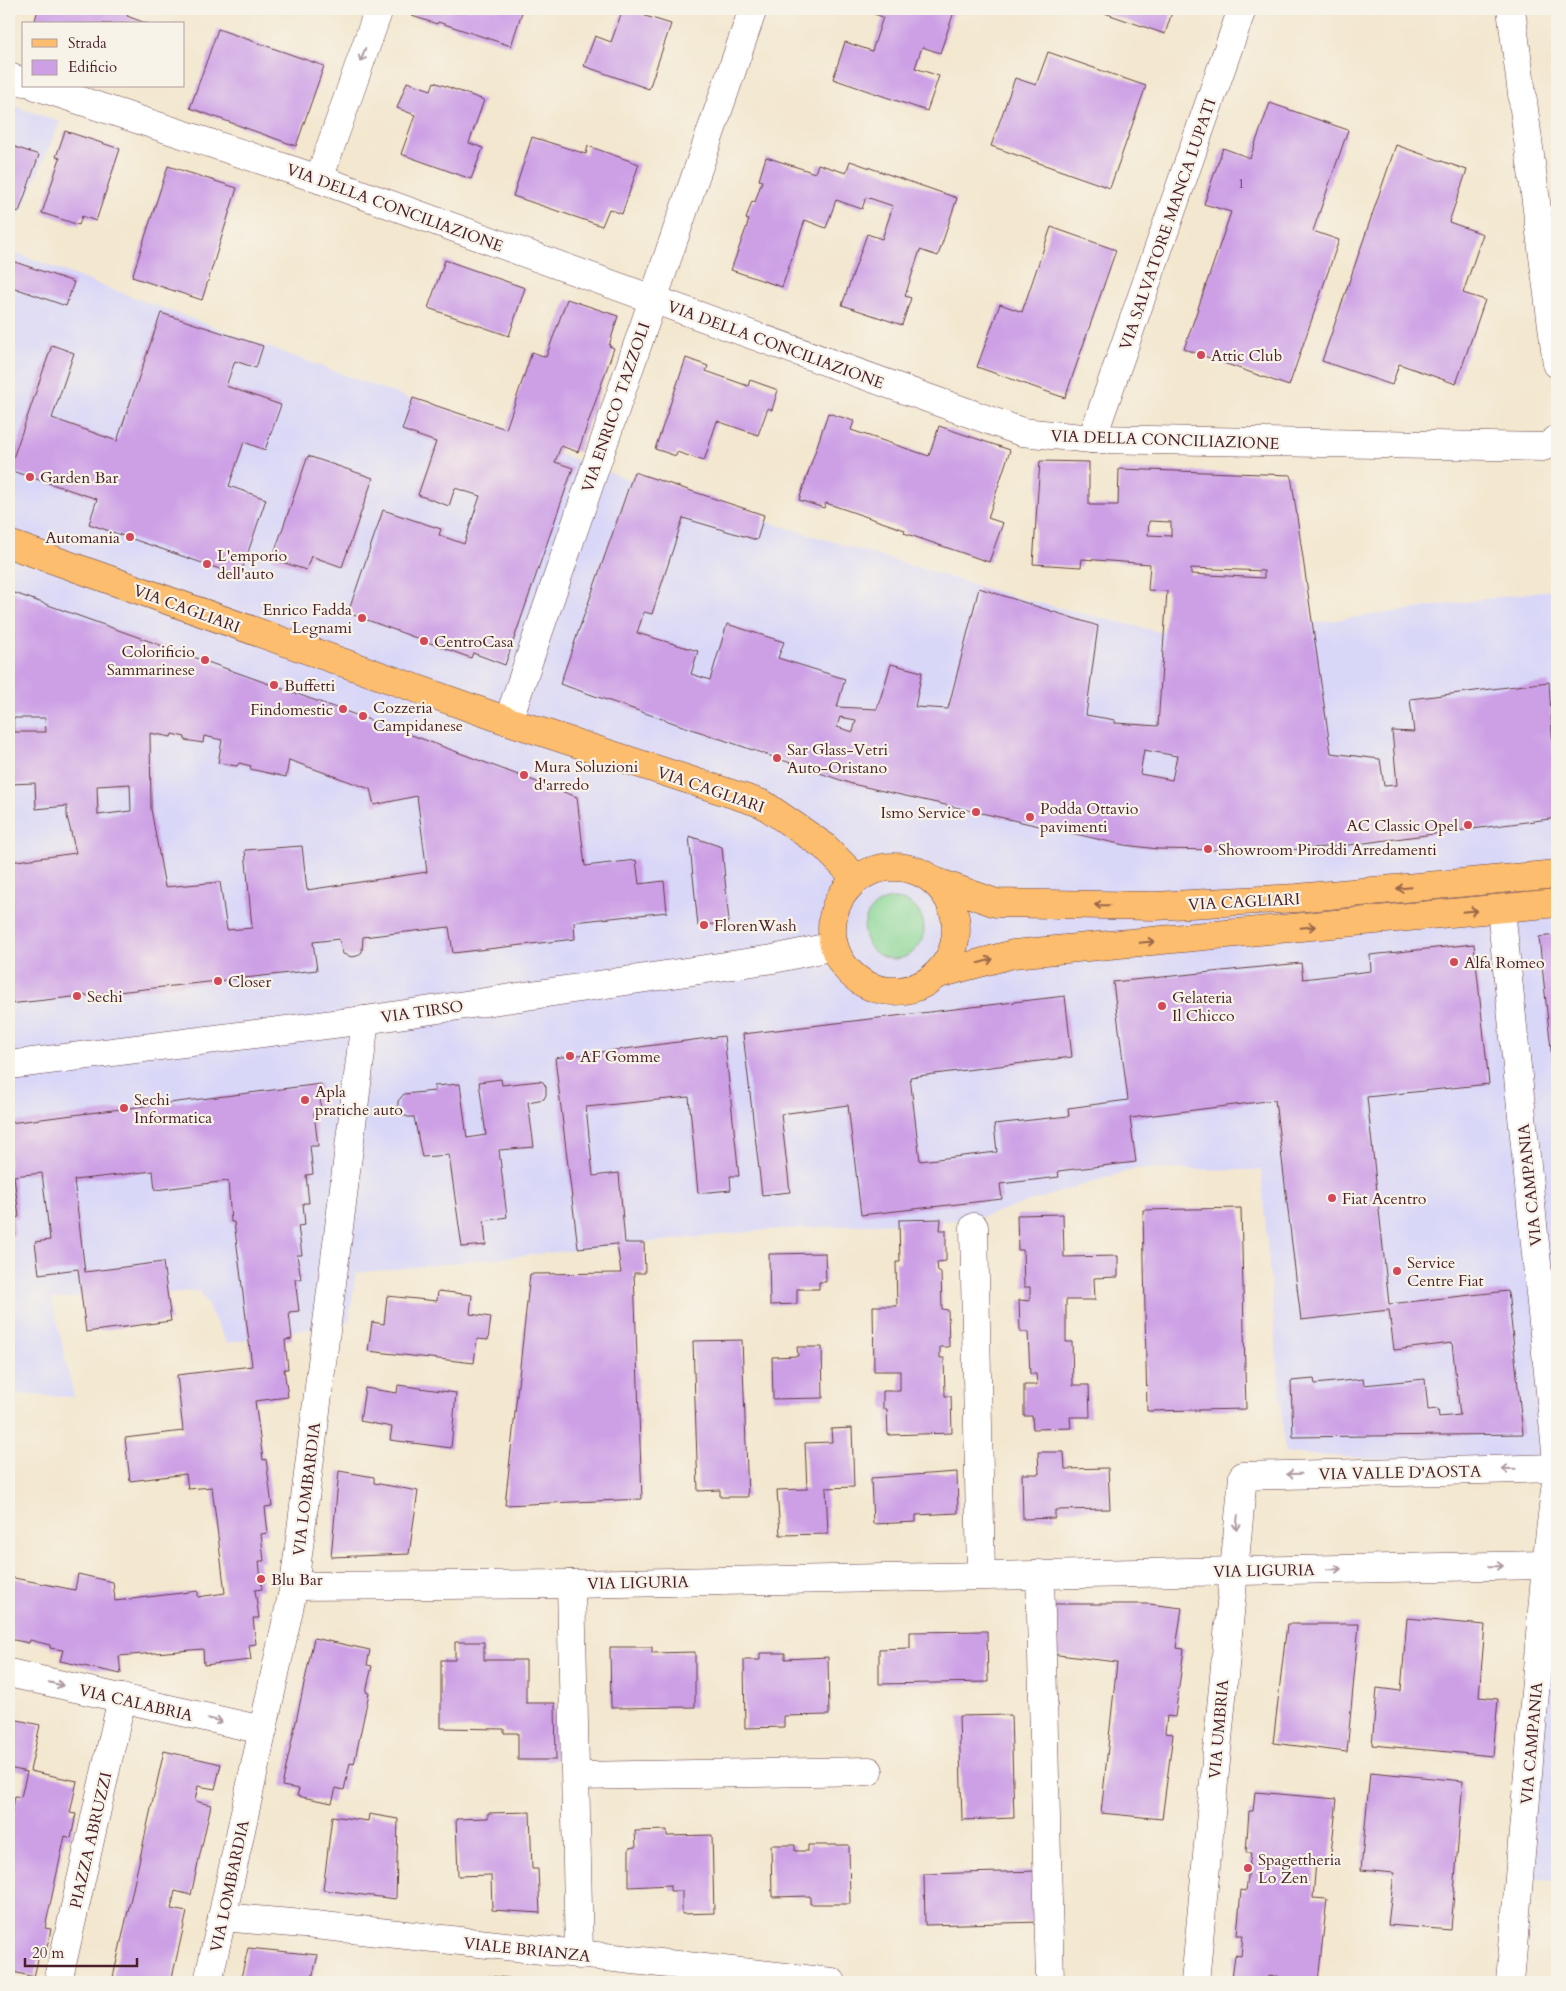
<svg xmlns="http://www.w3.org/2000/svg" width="1566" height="1991" viewBox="0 0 1566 1991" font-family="Cardo,serif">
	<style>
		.built { fill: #d9d7f8 }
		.green { fill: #86d594; stroke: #687a60 }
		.building { fill: #cda0e6; fill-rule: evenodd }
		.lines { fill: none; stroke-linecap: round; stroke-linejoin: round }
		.minor-casing { stroke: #633d44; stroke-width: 29 }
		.major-casing { stroke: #633d44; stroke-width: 29 }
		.minor { stroke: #fff; stroke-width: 28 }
		.major { stroke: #fcbd6e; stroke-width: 28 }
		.oneway { stroke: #ae9aa0 }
		.oneway2 { stroke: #9a6649 }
		.poi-dot { fill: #d1495b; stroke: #f7f3e8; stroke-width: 2 }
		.labels { text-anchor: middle; stroke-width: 4.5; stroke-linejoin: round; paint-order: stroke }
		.number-label { font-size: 14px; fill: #6b3f5a }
		.street-label { font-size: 16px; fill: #4a1f2b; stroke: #f7f3e8 }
		.poi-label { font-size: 16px; fill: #4a1f2b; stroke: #f7f3e8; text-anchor: start }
	</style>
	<rect width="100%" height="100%" fill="#f7f3e8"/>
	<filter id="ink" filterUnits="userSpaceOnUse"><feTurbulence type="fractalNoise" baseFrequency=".02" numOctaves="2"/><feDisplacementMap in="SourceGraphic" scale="10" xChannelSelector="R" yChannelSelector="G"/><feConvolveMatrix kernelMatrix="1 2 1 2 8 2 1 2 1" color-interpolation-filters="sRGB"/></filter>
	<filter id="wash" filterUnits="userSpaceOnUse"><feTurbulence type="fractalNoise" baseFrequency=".0096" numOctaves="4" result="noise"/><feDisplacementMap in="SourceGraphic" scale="20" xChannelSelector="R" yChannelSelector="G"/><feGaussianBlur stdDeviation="1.12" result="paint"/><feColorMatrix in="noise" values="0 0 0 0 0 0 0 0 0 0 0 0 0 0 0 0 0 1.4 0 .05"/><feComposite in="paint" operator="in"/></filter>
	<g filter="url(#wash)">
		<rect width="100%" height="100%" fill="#f3e7cf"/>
		<g class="built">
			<path d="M9 104 60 122 9 240Z"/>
			<path d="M9 250 97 284 633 481 1018 598 1193 640 1557 589V1471L1285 1453 1261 1170 1134 1169 974 1219 767 1230 356 1273 349 1322 227 1343 200 1291 52 1299 74 1397 9 1394Z"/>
			<path d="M1557 1490V1882L1511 1874Z"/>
		</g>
		<circle class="green" cx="894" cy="929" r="30"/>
		<g id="blocks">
			<g class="building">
				<path d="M38 9H120L129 12 127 16 148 24H34Z"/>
				<path d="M415 9H523L511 46 438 22 437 24 412 16Z"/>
				<path d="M623 9 671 24 649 89 584 66 595 36 611 42Z"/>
				<path d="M859 9H955L940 53 922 47 915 68 939 76 927 111 833 79 845 42 872 51 883 17Z"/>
				<path d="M1093 9H1173L1165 34Z"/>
				<path d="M218 29 324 66 296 146 190 108Z"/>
				<path d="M1048 52 1146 86 1110 188 991 146 1015 78 1036 85Z"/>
				<path d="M407 82 431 90 434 82 484 100 469 143 483 148 471 179 401 154 415 115 397 108Z"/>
				<path d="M1270 103 1348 130 1313 231 1339 240 1289 386 1184 349 1231 212 1204 204 1223 148 1250 158Z"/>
				<path d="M65 131 120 149 96 221 82 216 79 225 42 213 60 158 56 157Z"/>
				<path d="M532 137 586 154 588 146 639 164 622 214 609 209 602 226 513 196Z"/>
				<path d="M9 145 39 155 19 212 9 209Z"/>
				<path d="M1396 145 1467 170 1449 222 1483 234 1463 293 1485 300 1456 384 1399 364 1392 385 1322 361Z"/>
				<path d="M766 157 815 173 818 164 846 173 850 161 957 198 938 256 920 250 905 296 911 298 902 325 842 305 867 234 882 239 893 206 866 197 862 209 836 200 826 228 805 220 782 287 731 270 749 220 746 219 752 201 755 202 762 181 759 180Z"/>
				<path d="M168 166 237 188 202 300 132 277Z"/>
				<path d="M1051 227 1116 250 1065 398 977 367 1000 304 1022 312Z"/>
				<path d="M9 260 74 282 66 306 9 286Z"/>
				<path d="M445 260 525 288 509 336 428 308Z"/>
				<path d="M567 299 618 316 609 346 614 348 578 452 561 446 555 462 573 468 505 665 473 653 471 658 348 613 383 510 441 529 439 535 464 544 480 496 455 488 449 506 418 495 436 442 402 430 413 398 506 429 532 352 546 357Z"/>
				<path d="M161 313 263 346 256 368 235 361 226 386 281 405 265 450 244 442 229 486 266 499 240 576 89 524 97 499 9 470 52 345 74 353 52 418 117 441Z"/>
				<path d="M686 358 708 366 706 371 748 386 750 380 778 390 772 410 768 408 758 435 717 421 704 461 677 452 676 456 655 449Z"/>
				<path d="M828 413 854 421 851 430 929 456 939 426 1010 450 988 518 1003 523 989 562 904 533 905 530 826 503 824 508 799 500Z"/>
				<path d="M308 456 373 478 342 567 311 556 306 570 272 559Z"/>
				<path d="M1040 461 1089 462V505H1118L1119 469 1291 475 1331 753 1380 759 1384 786 1397 785 1392 731 1414 732 1410 699 1549 682 1557 818 1349 845 1276 851 1158 849 1124 845 852 784 560 684 634 472 764 515 757 540 683 518 652 614 644 612 637 633 698 651 691 674 710 680 727 624 784 642 778 658 845 679 837 707 877 709 891 664 922 672 915 707 948 709 979 588 1098 626 1086 715 1115 720V723L1158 726 1167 591 1148 590 1150 564 1082 559 1081 567 1033 564ZM1149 521 1171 522V536L1148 535ZM1191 568 1264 571V578L1191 574ZM840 717 856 720 853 732 837 727ZM1144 750 1177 756 1172 780 1140 774Z"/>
				<path d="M9 591 409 734 577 797 585 866 636 860 639 884 664 881 667 912 574 922 575 939 453 953 449 927 363 937 362 952 357 956 352 957 343 954 339 939 313 942 317 970 9 1004V862L76 853 67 816V806L36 809 35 783 9 784ZM13 718H45L46 732H13ZM150 733 171 737 172 734 185 737V740L203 743 204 736 222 740 218 763 237 766 239 763 251 766 250 769 286 777 289 760 370 789 374 805 417 796 427 872 307 890 302 846 245 850 252 928 227 930 220 882 165 887 151 809ZM130 784 131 811 98 815 97 786Z"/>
				<path d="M689 836 722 847 729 922 698 926Z"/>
				<path d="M1557 935V1096H1556L1539 937Z"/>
				<path d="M1474 944 1489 1084 1367 1097 1389 1304 1508 1291 1523 1434 1293 1437 1291 1381 1314 1379 1315 1384 1363 1379 1364 1385 1425 1379 1428 1410 1438 1409 1439 1417 1460 1415 1452 1343 1394 1350 1389 1310 1301 1320 1275 1100 1130 1118 1136 1162 1058 1171 1059 1177 1000 1184 1002 1199 861 1215 848 1105 781 1114 790 1192 762 1195 743 1034 1065 996 1072 1057 910 1077 920 1161 997 1152 994 1124 1069 1116 1068 1108 1128 1100 1113 982 1301 963 1303 979 1371 971 1370 955Z"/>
				<path d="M724 1036 739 1176H730L731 1190 698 1193 689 1097 586 1107 593 1176 619 1173 625 1243H644L645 1273H634L642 1499 505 1505 530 1274 621 1273 617 1244 578 1248 555 1058Z"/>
				<path d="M501 1079 502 1085 539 1081 543 1082 546 1087V1095L544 1099 528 1102 534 1147 499 1150 507 1217 484 1221 486 1245 462 1247 449 1155 422 1157 414 1117H408L403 1115 398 1110V1101L404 1094 435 1091 434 1086 460 1084 467 1138 486 1135 479 1082Z"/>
				<path d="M321 1084 320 1112 314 1113 318 1146H310L313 1174 306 1175 309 1203H303L305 1225 298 1226 302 1255H297L301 1279H295L299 1311 289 1312 292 1339 285 1340 288 1369H284L288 1397 255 1401 263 1460 266 1459 272 1506 265 1507 268 1533 261 1534 264 1561H259L262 1589 255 1590 259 1618H253L256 1644 249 1645 251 1660 204 1665 203 1649 119 1656 121 1674 60 1661 63 1650 50 1648V1645L30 1640 29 1643 9 1639V1577L75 1590 78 1574 113 1582 115 1601 198 1591V1597L225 1593 212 1487 188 1489 186 1474 130 1481 125 1438 183 1431 177 1375 252 1366 234 1222H231L228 1181 155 1190 153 1171 74 1180 85 1272 163 1262 171 1321 86 1332 78 1269 39 1274 35 1242 50 1240 42 1173 14 1176 19 1217 13 1218 15 1235 9 1236V1123Z"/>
				<path d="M1241 1208 1246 1409 1147 1411 1143 1210Z"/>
				<path d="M1063 1214 1064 1257 1118 1256V1277L1094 1278 1095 1300H1066V1342H1072L1073 1385H1089L1090 1417H1070L1071 1428 1033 1429 1032 1416H1024V1385H1037L1036 1374H1030L1028 1332H1020L1019 1300 1030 1301V1287H1024L1023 1250H1018L1017 1215Z"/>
				<path d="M941 1219 940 1230H946V1261L937 1262 938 1272H941L942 1309 948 1310 949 1347H940V1358H944L945 1396H951L952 1433 888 1435 887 1409H883V1391H900V1371H874L873 1306H897L896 1262H900L899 1220Z"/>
				<path d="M825 1253 826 1282H819V1289H797V1304L770 1305 769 1254Z"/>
				<path d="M438 1291 472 1295 470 1314 491 1317 488 1340 477 1339 474 1363 368 1351 372 1322 384 1324 387 1296 437 1301Z"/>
				<path d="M742 1340 748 1497H720V1490L698 1491 693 1341Z"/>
				<path d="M797 1347H822L823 1398 773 1399 772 1357 798 1356Z"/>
				<path d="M398 1385 456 1393 451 1448 390 1440 392 1427 360 1421 365 1388 397 1393Z"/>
				<path d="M852 1428 854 1487 826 1488 828 1534 780 1535 777 1490 807 1489 805 1443 832 1442 831 1429Z"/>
				<path d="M1038 1452H1064L1065 1469 1108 1468 1110 1509 1055 1510V1518L1023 1519 1022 1474H1039Z"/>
				<path d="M339 1471 374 1477V1483L418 1491 409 1554 331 1557Z"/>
				<path d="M957 1472 958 1513 916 1515V1522L873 1524 871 1478Z"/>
				<path d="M1049 1604H1149L1182 1608 1176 1648 1184 1649 1175 1717 1167 1716 1165 1733 1173 1734 1162 1819 1101 1813 1117 1662 1050 1654Z"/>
				<path d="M1407 1618 1485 1625 1479 1697 1498 1699 1493 1756 1372 1745 1377 1688 1401 1691Z"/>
				<path d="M1287 1624H1359L1347 1752 1273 1743Z"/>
				<path d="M987 1631 988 1682 879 1684V1649L910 1648V1632Z"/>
				<path d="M314 1638 370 1650 367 1665 372 1666 366 1692 369 1693 354 1764 350 1763 344 1790 336 1788 332 1803 297 1796 299 1789 282 1786Z"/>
				<path d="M455 1642H484V1660H526V1703H555L556 1760H518V1733H504V1729L441 1728V1660H455Z"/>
				<path d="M610 1647H652V1653L695 1652V1707L611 1708Z"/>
				<path d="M760 1653H785V1659L828 1657 829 1715 784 1716V1727L745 1728 744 1660H760Z"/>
				<path d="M1011 1715 1014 1818 962 1820 959 1716Z"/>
				<path d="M9 1718 40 1725 30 1771 77 1781 70 1813 76 1814 71 1838 65 1836 45 1928 51 1929 45 1956 39 1955 34 1977 9 1971V1825L15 1796 21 1797 27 1772 9 1768Z"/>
				<path d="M164 1751 221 1764 215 1789 198 1786 195 1801 211 1805 191 1895 175 1891 171 1909 187 1912 171 1982H112Z"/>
				<path d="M1370 1772 1463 1781 1451 1930 1388 1925 1394 1873 1361 1870Z"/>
				<path d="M1255 1792 1337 1799 1330 1862 1316 1861 1313 1898 1327 1899 1318 1982H1291V1979L1268 1976 1267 1982 1232 1978 1235 1955 1241 1956 1243 1935H1237L1241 1890 1246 1891 1251 1853H1246L1249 1811H1253Z"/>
				<path d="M530 1812 532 1869H538L540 1913 492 1910 491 1875 458 1876 456 1819 488 1818V1813Z"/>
				<path d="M369 1814 398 1819 396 1899 323 1890 332 1816 368 1821Z"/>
				<path d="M667 1830V1836L712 1835 714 1913 682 1914V1891H670V1885L629 1887V1848L636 1847 635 1831Z"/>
				<path d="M771 1845H795V1851H808V1845H849L850 1904H810V1896L772 1897Z"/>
				<path d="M1040 1871 1042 1922 925 1925 924 1874Z"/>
				<path d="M248 1948 318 1955 311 1982H240Z"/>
				<path d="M489 1976 535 1981V1982H488Z"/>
			</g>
		</g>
	</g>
	<g filter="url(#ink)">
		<use href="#blocks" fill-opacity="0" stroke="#633d44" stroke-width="1"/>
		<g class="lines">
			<g class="minor-casing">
				<g id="minor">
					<path d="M1511 9 1557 364"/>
					<path d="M9 77 24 82"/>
					<path d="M36 86 319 179 1022 432 1092 439 1543 447 1551 444 1557 439"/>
					<path d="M319 179 379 9"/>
					<path d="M1092 439 1242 9"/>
					<path d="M508 721 753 9"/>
					<path d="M1501 909 1557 1461"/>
					<path d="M9 1065 365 1020 773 959 834 946"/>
					<path d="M974 1227 981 1575"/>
					<path d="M1040 1574 1050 1982"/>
					<path d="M571 1584 579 1955"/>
					<path d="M294 1586 571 1584 1546 1565"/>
					<path d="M9 1673 263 1730"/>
					<path d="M576 1776 869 1771"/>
					<path d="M222 1917 315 1925 832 1982"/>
					<path d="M58 1982 122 1698"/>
					<path d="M208 1982 294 1586 365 1020"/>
					<path d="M1195 1982 1243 1476 1557 1468"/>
					<path d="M1510 1982 1546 1565 1557 1474"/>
				</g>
			</g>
			<g class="major-casing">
				<g id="major">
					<path d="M9 544 508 721 763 804 824 846 857 879"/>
					<circle cx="894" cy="929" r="62"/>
					<path d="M934 881 996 903 1155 906 1297 898 1557 874"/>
					<path d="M939 974 1013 954 1557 903"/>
				</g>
			</g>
			<use href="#minor" class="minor"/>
			<use href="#major" class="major"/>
		</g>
		<defs><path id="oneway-shaft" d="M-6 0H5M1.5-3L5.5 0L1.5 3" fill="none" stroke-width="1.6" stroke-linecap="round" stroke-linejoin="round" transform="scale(1.25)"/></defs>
		<g class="oneway">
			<use href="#oneway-shaft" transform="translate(363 55) rotate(109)"/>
			<use href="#oneway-shaft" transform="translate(1509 1469) rotate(179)"/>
			<use href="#oneway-shaft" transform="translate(1294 1474) rotate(179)"/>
			<use href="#oneway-shaft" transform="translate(1237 1523) rotate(96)"/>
			<use href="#oneway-shaft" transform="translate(1496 1566) rotate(-1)"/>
			<use href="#oneway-shaft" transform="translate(1334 1569) rotate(-1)"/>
			<use href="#oneway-shaft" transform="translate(56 1684) rotate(13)"/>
			<use href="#oneway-shaft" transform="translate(215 1720) rotate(13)"/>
		</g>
		<g class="oneway2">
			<use href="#oneway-shaft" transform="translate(1404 888) rotate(175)"/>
			<use href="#oneway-shaft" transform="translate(1102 905) rotate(-179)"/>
			<use href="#oneway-shaft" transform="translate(1470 911) rotate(-5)"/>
			<use href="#oneway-shaft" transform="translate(1308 927) rotate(-5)"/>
			<use href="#oneway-shaft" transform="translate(1147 942) rotate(-5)"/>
			<use href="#oneway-shaft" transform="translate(986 961) rotate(-15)"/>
		</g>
	</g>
	<g class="poi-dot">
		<circle cx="1201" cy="355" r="5"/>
		<circle cx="30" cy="477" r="5"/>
		<circle cx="130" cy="537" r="5"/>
		<circle cx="207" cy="564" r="5"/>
		<circle cx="362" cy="618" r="5"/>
		<circle cx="424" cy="641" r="5"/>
		<circle cx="205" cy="660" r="5"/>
		<circle cx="274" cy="685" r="5"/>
		<circle cx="343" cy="709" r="5"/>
		<circle cx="363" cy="716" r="5"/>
		<circle cx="777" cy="758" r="5"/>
		<circle cx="524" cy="775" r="5"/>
		<circle cx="976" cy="812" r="5"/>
		<circle cx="1030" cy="817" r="5"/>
		<circle cx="1468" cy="825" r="5"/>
		<circle cx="1208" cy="849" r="5"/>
		<circle cx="704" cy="925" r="5"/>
		<circle cx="1454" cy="962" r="5"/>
		<circle cx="218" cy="981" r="5"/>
		<circle cx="77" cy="996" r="5"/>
		<circle cx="1162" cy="1006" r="5"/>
		<circle cx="570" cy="1056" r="5"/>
		<circle cx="305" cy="1100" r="5"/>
		<circle cx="124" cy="1108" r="5"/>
		<circle cx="1332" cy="1198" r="5"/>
		<circle cx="1397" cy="1271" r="5"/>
		<circle cx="261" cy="1579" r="5"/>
		<circle cx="1248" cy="1868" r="5"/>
	</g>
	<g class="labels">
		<g class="number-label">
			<text x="1241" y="188">1</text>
		</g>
		<g class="street-label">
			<text transform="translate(395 207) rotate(20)" y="6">VIA DELLA CONCILIAZIONE</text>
			<text transform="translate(1167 224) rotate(-71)" y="6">VIA SALVATORE MANCA LUPATI</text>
			<text transform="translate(776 344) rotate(20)" y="6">VIA DELLA CONCILIAZIONE</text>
			<text transform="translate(615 407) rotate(-71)" y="6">VIA ENRICO TAZZOLI</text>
			<text transform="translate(1165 439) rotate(2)" y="6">VIA DELLA CONCILIAZIONE</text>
			<text transform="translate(187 608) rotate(20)" y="6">VIA CAGLIARI</text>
			<text transform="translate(711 789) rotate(19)" y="6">VIA CAGLIARI</text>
			<text transform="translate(1244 901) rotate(-3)" y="6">VIA CAGLIARI</text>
			<text transform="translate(422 1011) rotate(-8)" y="6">VIA TIRSO</text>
			<text transform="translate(1529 1185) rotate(-96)" y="6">VIA CAMPANIA</text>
			<text transform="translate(1400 1472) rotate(-1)" y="6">VIA VALLE D'AOSTA</text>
			<text transform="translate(306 1489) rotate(-83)" y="6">VIA LOMBARDIA</text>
			<text transform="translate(1264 1570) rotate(-1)" y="6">VIA LIGURIA</text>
			<text transform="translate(638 1582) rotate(-1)" y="6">VIA LIGURIA</text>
			<text transform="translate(136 1702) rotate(13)" y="6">VIA CALABRIA</text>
			<text transform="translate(1218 1729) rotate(-85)" y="6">VIA UMBRIA</text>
			<text transform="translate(1531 1743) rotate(-85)" y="6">VIA CAMPANIA</text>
			<text transform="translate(90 1840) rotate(-77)" y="6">PIAZZA ABRUZZI</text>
			<text transform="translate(229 1886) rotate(-78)" y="6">VIA LOMBARDIA</text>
			<text transform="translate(527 1949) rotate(6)" y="6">VIALE BRIANZA</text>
		</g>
		<g class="poi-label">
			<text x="1211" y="361">Attic Club</text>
			<text x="40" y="483">Garden Bar</text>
			<text x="120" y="543" text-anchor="end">Automania</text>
			<text x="217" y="561">L'emporio<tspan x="217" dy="18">dell'auto</tspan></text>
			<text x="352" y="615" text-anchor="end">Enrico Fadda<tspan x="352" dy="18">Legnami</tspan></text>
			<text x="434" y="647">CentroCasa</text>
			<text x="195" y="657" text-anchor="end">Colorificio<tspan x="195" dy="18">Sammarinese</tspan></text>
			<text x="284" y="691">Buffetti</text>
			<text x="373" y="713">Cozzeria<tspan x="373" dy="18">Campidanese</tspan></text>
			<text x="333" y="715" text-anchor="end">Findomestic</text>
			<text x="787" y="755">Sar Glass-Vetri<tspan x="787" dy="18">Auto-Oristano</tspan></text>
			<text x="534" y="772">Mura Soluzioni<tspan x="534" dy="18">d'arredo</tspan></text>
			<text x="1040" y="814">Podda Ottavio<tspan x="1040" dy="18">pavimenti</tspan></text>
			<text x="966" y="818" text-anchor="end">Ismo Service</text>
			<text x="1458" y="831" text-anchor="end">AC Classic Opel</text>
			<text x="1218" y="855">Showroom Piroddi Arredamenti</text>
			<text x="714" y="931">FlorenWash</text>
			<text x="1464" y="968">Alfa Romeo</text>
			<text x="228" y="987">Closer</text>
			<text x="87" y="1002">Sechi</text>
			<text x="1172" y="1003">Gelateria<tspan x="1172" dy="18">Il Chicco</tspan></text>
			<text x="580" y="1062">AF Gomme</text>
			<text x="315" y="1097">Apla<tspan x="315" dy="18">pratiche auto</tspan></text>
			<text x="134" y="1105">Sechi<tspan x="134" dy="18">Informatica</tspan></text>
			<text x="1342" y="1204">Fiat Acentro</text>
			<text x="1407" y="1268">Service<tspan x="1407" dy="18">Centre Fiat</tspan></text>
			<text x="271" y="1585">Blu Bar</text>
			<text x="1258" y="1865">Spagettheria<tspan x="1258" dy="18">Lo Zen</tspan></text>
		</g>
	</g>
	<rect width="1566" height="1991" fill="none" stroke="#f7f3e8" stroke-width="30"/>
	<rect x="22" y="22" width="162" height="65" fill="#f7f3e8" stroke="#b29e9c"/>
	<rect x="32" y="39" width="25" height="8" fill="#fcbd6e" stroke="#b29e9c"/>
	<text x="68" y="48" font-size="15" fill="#4a1f2b">Strada</text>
	<rect x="32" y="60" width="25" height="15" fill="#cda0e6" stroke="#b29e9c"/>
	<text x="68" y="72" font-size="15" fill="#4a1f2b">Edificio</text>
	<path d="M25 1958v8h112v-8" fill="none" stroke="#4a1f2b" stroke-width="2.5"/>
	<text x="32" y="1958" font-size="15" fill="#4a1f2b" stroke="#f7f3e8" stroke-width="4" paint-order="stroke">20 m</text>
</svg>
